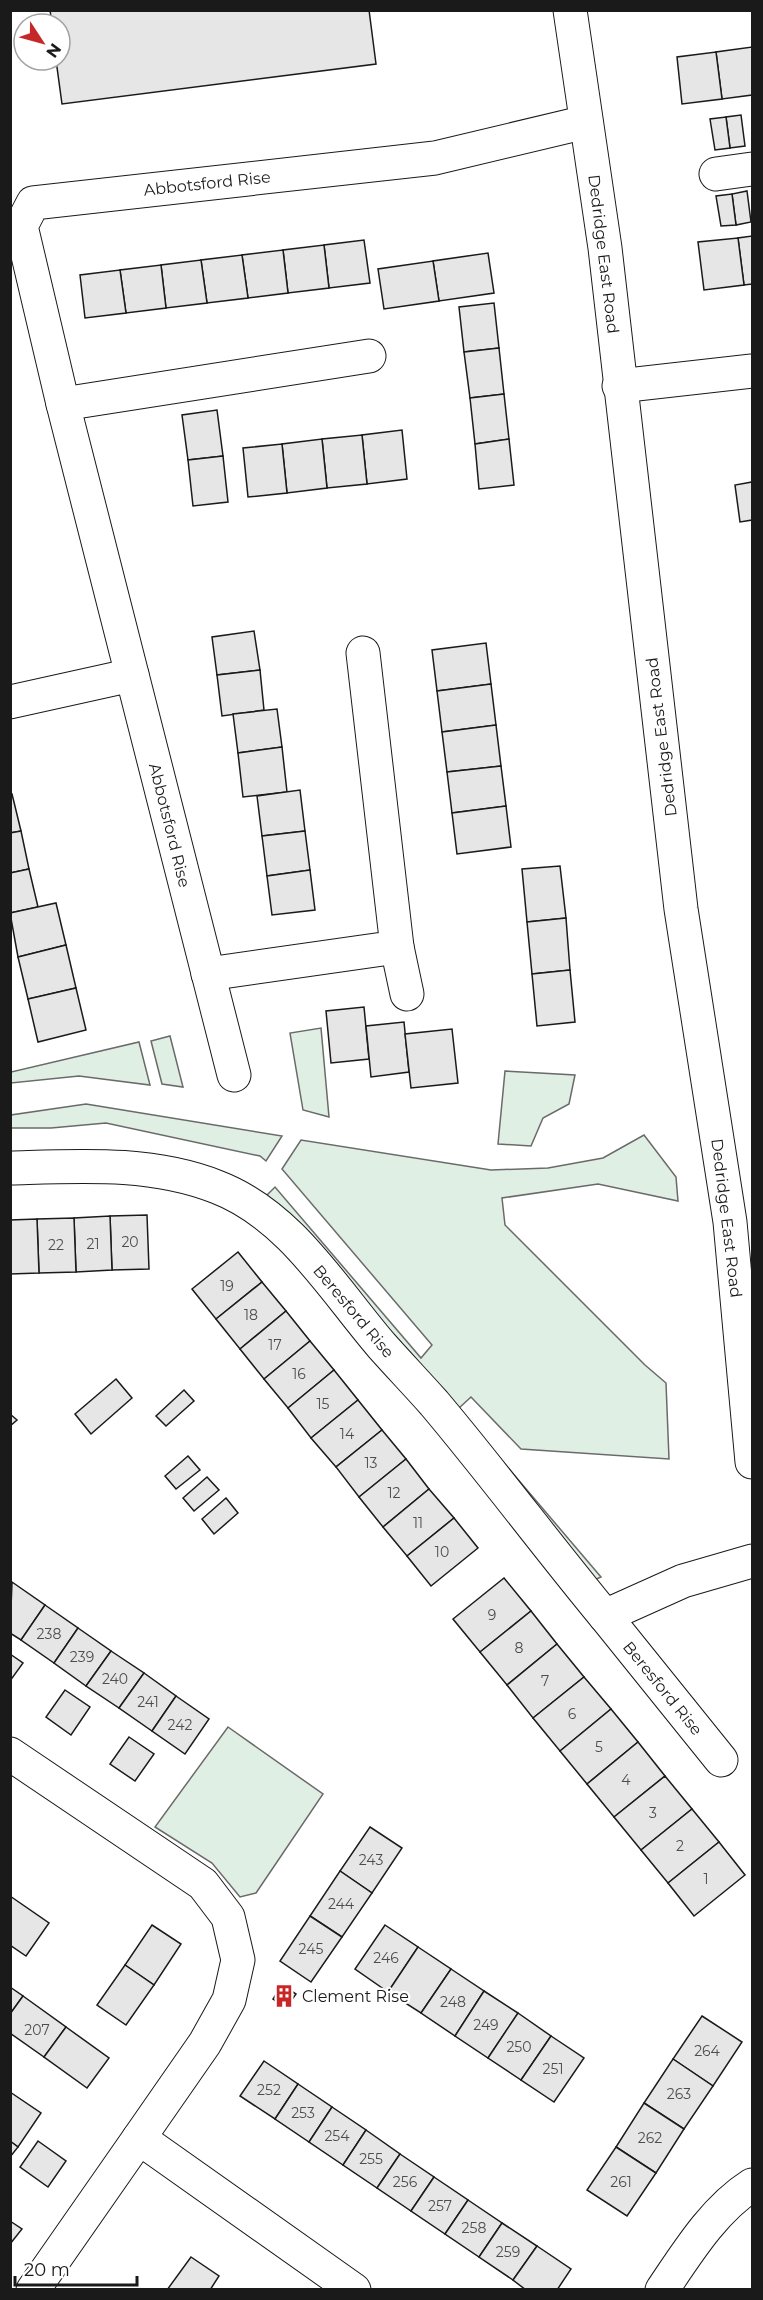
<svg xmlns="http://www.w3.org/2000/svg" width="763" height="2300" viewBox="0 0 763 2300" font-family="Montserrat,sans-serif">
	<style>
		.green { fill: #e0efe3; stroke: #6a6a6a; stroke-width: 1.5 }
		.building { fill: #e6e6e6; stroke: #1a1a1a; stroke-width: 1.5 }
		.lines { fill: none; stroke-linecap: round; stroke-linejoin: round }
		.minor-casing { stroke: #1a1a1a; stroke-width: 35 }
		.minor { stroke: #fff; stroke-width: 33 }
		.labels { text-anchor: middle; stroke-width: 4.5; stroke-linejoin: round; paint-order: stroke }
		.number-label { font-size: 14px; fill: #4d4d4d }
		.street-label { font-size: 16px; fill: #1a1a1a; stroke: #fff }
		.poi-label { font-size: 16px; fill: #1a1a1a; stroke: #fff; text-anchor: start }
	</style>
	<rect width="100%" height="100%" fill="#fff"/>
	<g class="green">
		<path d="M321 1028 329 1117 303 1110 290 1033Z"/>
		<path d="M170 1036 183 1087 162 1084 151 1041Z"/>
		<path d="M139 1042 150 1085 79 1076 11 1083V1072Z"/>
		<path d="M505 1071 575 1075 569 1104 543 1118 531 1146 498 1144Z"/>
		<path d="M86 1104 282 1136 266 1161 260 1156 106 1123 51 1128H11V1115Z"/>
		<path d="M644 1135 676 1177 678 1201 598 1184 502 1198 505 1225 645 1365 666 1383 669 1459 521 1449 471 1397 458 1409 601 1577 590 1582 266 1196 275 1187 421 1358 432 1345 282 1169 301 1140 491 1170 548 1168 603 1158Z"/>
		<path d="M228 1727 323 1794 256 1893 240 1897 212 1863 155 1827Z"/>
	</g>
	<g class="building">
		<path d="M50 10H369L376 64 62 104 56 60H60V24H52Z"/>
		<path d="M752 47V95L722 99 716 52Z"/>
		<path d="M716 52 722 99 682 104 677 57Z"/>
		<path d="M741 115 745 146 730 148 726 117Z"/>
		<path d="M726 117 730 148 715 150 710 119Z"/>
		<path d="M747 191 751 222 736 225 732 194Z"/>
		<path d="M732 194 736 225 721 226 716 196Z"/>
		<path d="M752 236V284L744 285 738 238Z"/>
		<path d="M738 238 744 285 704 290 698 242Z"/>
		<path d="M364 240 370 283 329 288 324 245Z"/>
		<path d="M324 245 329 288 288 293 283 250Z"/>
		<path d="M283 250 288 293 248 298 242 255Z"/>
		<path d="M488 253 494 293 439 301 433 261Z"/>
		<path d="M242 255 248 298 207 303 201 260Z"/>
		<path d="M201 260 207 303 166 308 161 265Z"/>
		<path d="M433 261 439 301 384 309 378 269Z"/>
		<path d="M161 265 166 308 126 313 120 270Z"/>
		<path d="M120 270 126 313 85 318 80 275Z"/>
		<path d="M494 303 499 348 464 352 459 307Z"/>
		<path d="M499 348 504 394 470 398 464 352Z"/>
		<path d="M504 394 509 439 475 444 470 398Z"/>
		<path d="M217 410 223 456 188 460 182 415Z"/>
		<path d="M402 430 407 479 367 484 362 435Z"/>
		<path d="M362 435 367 484 327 488 322 439Z"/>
		<path d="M322 439 327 488 287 493 282 444Z"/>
		<path d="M509 439 514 485 479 489 475 444Z"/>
		<path d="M282 444 287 493 248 497 243 448Z"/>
		<path d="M223 456 228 502 193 506 188 460Z"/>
		<path d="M752 482V520L740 522 735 485Z"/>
		<path d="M254 631 260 670 217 675 212 637Z"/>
		<path d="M486 643 491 684 437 691 432 650Z"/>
		<path d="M260 670 264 710 222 716 217 675Z"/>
		<path d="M491 684 496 725 442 732 437 691Z"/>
		<path d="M277 709 282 747 238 753 233 714Z"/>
		<path d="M496 725 501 766 447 772 442 732Z"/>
		<path d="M282 747 287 792 243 797 238 753Z"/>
		<path d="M501 766 506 806 452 813 447 772Z"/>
		<path d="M300 790 305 831 262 836 257 796Z"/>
		<path d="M12 794 21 831 10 833V795Z"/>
		<path d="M506 806 511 847 457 854 452 813Z"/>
		<path d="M21 831 29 869 10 873V833Z"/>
		<path d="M305 831 310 870 267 876 262 836Z"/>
		<path d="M560 866 566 918 527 922 522 869Z"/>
		<path d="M29 869 38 907 10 913V873Z"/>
		<path d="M310 870 315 910 272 915 267 876Z"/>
		<path d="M56 903 66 945 18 957 10 913Z"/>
		<path d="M566 918 570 970 532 974 527 922Z"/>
		<path d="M66 945 76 988 28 999 18 957Z"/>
		<path d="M570 970 575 1022 537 1026 532 974Z"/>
		<path d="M76 988 86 1030 38 1042 28 999Z"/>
		<path d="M364 1007 369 1059 331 1063 326 1011Z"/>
		<path d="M404 1022 409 1072 371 1077 366 1026Z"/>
		<path d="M452 1029 458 1083 411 1088 405 1034Z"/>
		<path d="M147 1215 149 1269 112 1270 110 1216Z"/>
		<path d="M110 1216 112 1270 76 1272 74 1218Z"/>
		<path d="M74 1218 76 1272 39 1273 37 1219Z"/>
		<path d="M37 1219 39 1273 10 1274V1220Z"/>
		<path d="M238 1252 262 1282 216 1319 192 1289Z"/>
		<path d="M262 1282 286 1311 240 1349 216 1319Z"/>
		<path d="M286 1311 310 1341 264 1379 240 1349Z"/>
		<path d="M310 1341 334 1370 288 1408 264 1379Z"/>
		<path d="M334 1370 358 1400 311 1438 288 1408Z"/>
		<path d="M116 1379 132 1398 91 1434 75 1414Z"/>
		<path d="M184 1390 194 1401 166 1426 156 1416Z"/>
		<path d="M358 1400 382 1430 336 1467 311 1438Z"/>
		<path d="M10 1414 17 1420 10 1426Z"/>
		<path d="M382 1430 406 1459 359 1497 336 1467Z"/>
		<path d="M188 1456 200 1470 176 1489 165 1476Z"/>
		<path d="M406 1459 429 1489 383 1527 359 1497Z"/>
		<path d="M207 1477 219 1490 194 1511 183 1498Z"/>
		<path d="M429 1489 454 1518 407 1556 383 1527Z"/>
		<path d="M226 1498 238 1513 214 1534 202 1519Z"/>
		<path d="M454 1518 478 1548 431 1586 407 1556Z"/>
		<path d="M504 1578 531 1611 480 1652 453 1619Z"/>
		<path d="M12 1582 45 1605 21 1640 10 1633Z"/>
		<path d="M45 1605 78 1628 54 1663 21 1640Z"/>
		<path d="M531 1611 557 1644 507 1685 480 1652Z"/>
		<path d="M78 1628 111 1651 86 1686 54 1663Z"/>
		<path d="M557 1644 584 1677 533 1718 507 1685Z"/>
		<path d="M111 1651 144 1673 119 1708 86 1686Z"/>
		<path d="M10 1654 23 1663 10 1681Z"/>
		<path d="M144 1673 176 1696 152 1731 119 1708Z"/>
		<path d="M584 1677 611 1709 560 1751 533 1718Z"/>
		<path d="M65 1690 90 1707 71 1735 46 1717Z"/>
		<path d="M176 1696 209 1719 185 1754 152 1731Z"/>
		<path d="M611 1709 638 1742 587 1784 560 1751Z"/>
		<path d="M129 1737 154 1754 135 1781 110 1764Z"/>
		<path d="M638 1742 665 1776 614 1817 587 1784Z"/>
		<path d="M665 1776 692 1809 641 1850 614 1817Z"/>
		<path d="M692 1809 719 1842 668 1883 641 1850Z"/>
		<path d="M370 1827 402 1848 372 1893 340 1871Z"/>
		<path d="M719 1842 745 1875 694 1916 668 1883Z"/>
		<path d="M340 1871 372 1893 342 1937 310 1916Z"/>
		<path d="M10 1896 49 1923 26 1956 10 1945Z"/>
		<path d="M310 1916 342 1937 311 1982 280 1961Z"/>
		<path d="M152 1925 181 1944 154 1985 125 1965Z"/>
		<path d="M385 1925 418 1947 388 1992 355 1969Z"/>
		<path d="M418 1947 451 1969 421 2013 388 1992Z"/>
		<path d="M125 1965 154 1985 126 2025 97 2005Z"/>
		<path d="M451 1969 484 1991 455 2036 421 2013Z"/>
		<path d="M282 1985 296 1994 286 2008 273 1999Z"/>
		<path d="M10 1987 23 1996 10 2014Z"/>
		<path d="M484 1991 518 2013 488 2058 455 2036Z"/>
		<path d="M23 1996 66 2027 44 2057 10 2033V2014Z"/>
		<path d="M518 2013 551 2036 521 2080 488 2058Z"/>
		<path d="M702 2016 742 2042 713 2086 673 2059Z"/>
		<path d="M66 2027 109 2058 87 2088 44 2057Z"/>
		<path d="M551 2036 584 2058 554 2102 521 2080Z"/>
		<path d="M673 2059 713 2086 684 2129 644 2103Z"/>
		<path d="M264 2061 298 2084 275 2119 240 2096Z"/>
		<path d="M298 2084 332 2107 309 2142 275 2119Z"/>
		<path d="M10 2092 41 2113 18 2147 10 2141Z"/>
		<path d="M644 2103 684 2129 656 2173 616 2147Z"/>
		<path d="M332 2107 366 2130 343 2165 309 2142Z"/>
		<path d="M366 2130 400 2154 377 2188 343 2165Z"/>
		<path d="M10 2141 18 2147 10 2157Z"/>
		<path d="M38 2141 66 2161 48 2187 20 2167Z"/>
		<path d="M616 2147 656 2173 627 2216 587 2190Z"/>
		<path d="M400 2154 434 2177 411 2211 377 2188Z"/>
		<path d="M434 2177 468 2200 445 2234 411 2211Z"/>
		<path d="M468 2200 502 2223 479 2257 445 2234Z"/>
		<path d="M10 2221 22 2229 10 2244Z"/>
		<path d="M502 2223 537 2246 513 2280 479 2257Z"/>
		<path d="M537 2246 571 2269 557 2290H526L513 2280Z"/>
		<path d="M191 2257 219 2276 210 2290H167Z"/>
	</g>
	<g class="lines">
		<g class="minor-casing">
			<g id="minor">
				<path d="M570 10 605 248 681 909 730 1222 752 1462"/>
				<path d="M716 174 752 169"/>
				<path d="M619 386 752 371"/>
				<path d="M63 404 369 356"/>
				<path d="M10 702 132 675"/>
				<path d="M397 947 407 994"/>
				<path d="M208 974 397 947 363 653"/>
				<path d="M234 1075 63 404 21 226 33 203 435 158 586 122"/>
				<path d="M10 1168C80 1166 151 1161 217 1187 290 1215 333 1289 382 1346 399 1365 417 1384 434 1403 493 1473 547 1546 605 1616"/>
				<path d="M10 1754 203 1884 228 1917 238 1960 229 2000 205 2043 139 2138"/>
				<path d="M721 1760 605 1616 683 1581 752 1561"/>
				<path d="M33 2290 139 2138 354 2290"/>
				<path d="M662 2290C687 2253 714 2209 752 2185"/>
			</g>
		</g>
		<use href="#minor" class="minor"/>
	</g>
	<defs>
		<g id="building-bare" transform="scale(1.8)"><path d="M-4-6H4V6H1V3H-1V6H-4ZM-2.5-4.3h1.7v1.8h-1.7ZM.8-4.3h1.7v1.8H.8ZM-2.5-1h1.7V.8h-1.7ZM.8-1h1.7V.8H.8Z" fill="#c62828" stroke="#fff" stroke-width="2.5" paint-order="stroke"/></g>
	</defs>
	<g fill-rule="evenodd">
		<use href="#building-bare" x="284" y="1996"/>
	</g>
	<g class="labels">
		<g class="number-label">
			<text x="130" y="1247">20</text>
			<text x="93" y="1249">21</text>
			<text x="56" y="1250">22</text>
			<text x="227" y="1291">19</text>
			<text x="251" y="1320">18</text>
			<text x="275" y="1350">17</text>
			<text x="299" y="1379">16</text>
			<text x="323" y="1409">15</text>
			<text x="347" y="1439">14</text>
			<text x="371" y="1468">13</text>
			<text x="394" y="1498">12</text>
			<text x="418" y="1528">11</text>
			<text x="442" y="1557">10</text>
			<text x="492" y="1620">9</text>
			<text x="49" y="1639">238</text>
			<text x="519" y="1653">8</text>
			<text x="82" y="1662">239</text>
			<text x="115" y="1684">240</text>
			<text x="545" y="1686">7</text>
			<text x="148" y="1707">241</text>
			<text x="572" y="1719">6</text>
			<text x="180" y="1730">242</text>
			<text x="599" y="1752">5</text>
			<text x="626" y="1785">4</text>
			<text x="653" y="1818">3</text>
			<text x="680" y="1851">2</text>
			<text x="371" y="1865">243</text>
			<text x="706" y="1884">1</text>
			<text x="341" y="1909">244</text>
			<text x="311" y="1954">245</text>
			<text x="386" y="1963">246</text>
			<text x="453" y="2007">248</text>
			<text x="486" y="2030">249</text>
			<text x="37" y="2035">207</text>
			<text x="519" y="2052">250</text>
			<text x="707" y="2056">264</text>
			<text x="553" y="2074">251</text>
			<text x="269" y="2095">252</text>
			<text x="679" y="2099">263</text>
			<text x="303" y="2118">253</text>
			<text x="337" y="2141">254</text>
			<text x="650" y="2143">262</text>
			<text x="371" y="2164">255</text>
			<text x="405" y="2187">256</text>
			<text x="621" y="2187">261</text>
			<text x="440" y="2211">257</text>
			<text x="474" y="2233">258</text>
			<text x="508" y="2257">259</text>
		</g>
		<g class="street-label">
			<text transform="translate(207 183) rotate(-6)" y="6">Abbotsford Rise</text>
			<text transform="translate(604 254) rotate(83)" y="6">Dedridge East Road</text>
			<text transform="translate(661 737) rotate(-97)" y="6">Dedridge East Road</text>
			<text transform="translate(170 825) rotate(76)" y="6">Abbotsford Rise</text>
			<text transform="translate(727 1218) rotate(83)" y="6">Dedridge East Road</text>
			<text transform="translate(354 1311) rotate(50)" y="6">Beresford Rise</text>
			<text transform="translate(663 1688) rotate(51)" y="6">Beresford Rise</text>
		</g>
		<g class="poi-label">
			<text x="302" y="2002">Clement Rise</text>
		</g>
	</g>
	<rect width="763" height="2300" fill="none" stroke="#1a1a1a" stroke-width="24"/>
	<g transform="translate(42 42) rotate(126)"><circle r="28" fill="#ffffff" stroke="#a3a3a3" stroke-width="1.5"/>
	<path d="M0-4.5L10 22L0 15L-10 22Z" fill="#c62828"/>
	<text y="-9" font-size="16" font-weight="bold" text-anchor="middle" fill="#1a1a1a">N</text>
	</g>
	<path d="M15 2276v9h122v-9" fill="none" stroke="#1a1a1a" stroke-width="3"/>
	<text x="24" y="2276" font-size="18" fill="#1a1a1a" stroke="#ffffff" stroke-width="4.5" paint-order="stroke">20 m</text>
</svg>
